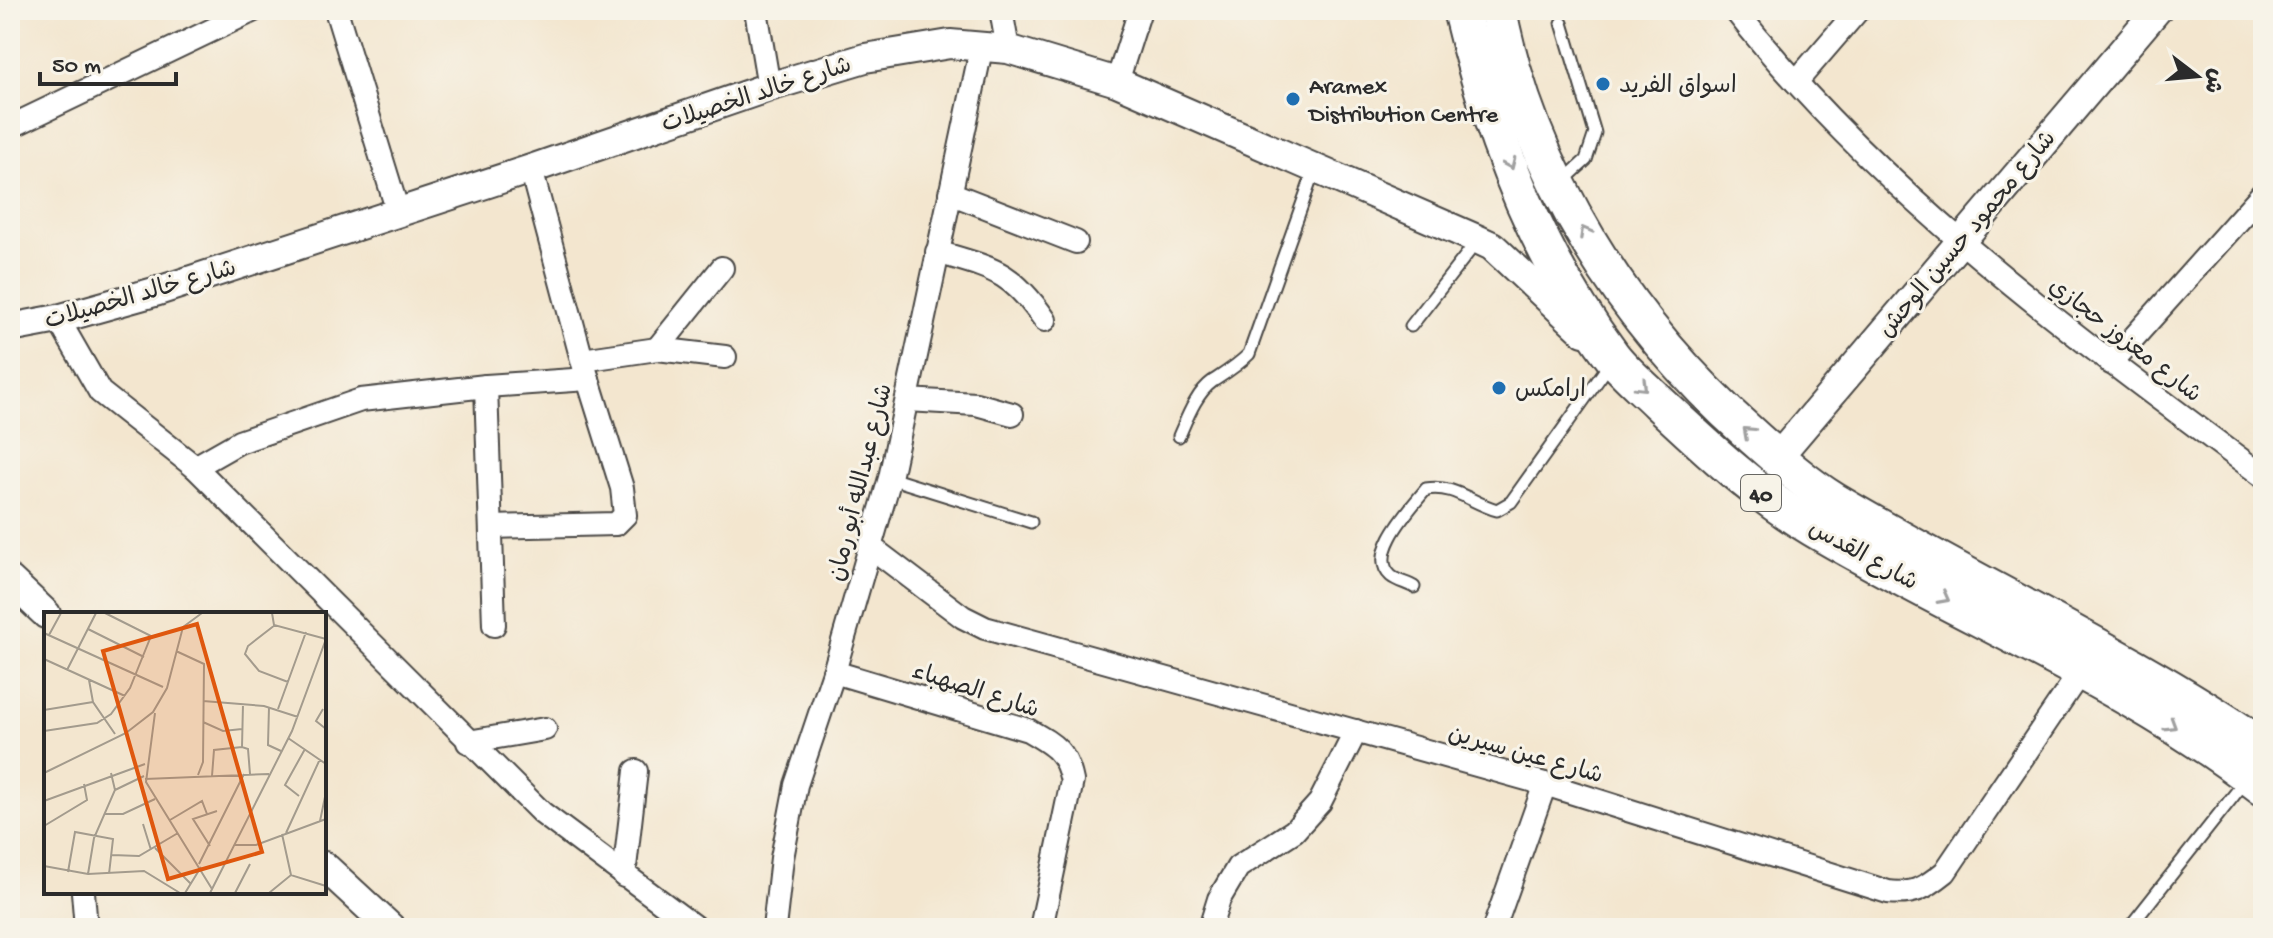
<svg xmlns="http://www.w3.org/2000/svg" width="2273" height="938" viewBox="0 0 2273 938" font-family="'Gochi Hand','Playpen Sans Arabic',sans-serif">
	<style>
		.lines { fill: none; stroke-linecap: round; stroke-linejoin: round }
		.service-casing { stroke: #494744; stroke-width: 15 }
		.minor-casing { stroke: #494744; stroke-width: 26 }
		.tertiary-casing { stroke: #494744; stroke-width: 32 }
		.trunk-casing { stroke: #494744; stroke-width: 40 }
		.service { stroke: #fff; stroke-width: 11 }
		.minor { stroke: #fff; stroke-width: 22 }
		.tertiary { stroke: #fff; stroke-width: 28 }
		.trunk { stroke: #fff; stroke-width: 36 }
		.oneway { stroke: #a0a0a0 }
		.poi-dot { fill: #1f6fb2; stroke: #f7f3e8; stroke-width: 3 }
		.labels { text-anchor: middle; stroke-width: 6; stroke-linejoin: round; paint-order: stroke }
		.shield { fill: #f7f3e8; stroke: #686764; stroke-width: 2 }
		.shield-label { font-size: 22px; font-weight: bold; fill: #2b2b2b }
		.poi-label { font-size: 24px; fill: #2b2b2b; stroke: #f7f3e8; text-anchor: start }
		.street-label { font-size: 24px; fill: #2b2b2b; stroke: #f7f3e8 }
		.inset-road { fill: none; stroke: #a39b8d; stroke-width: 2 }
		.view { fill: #df570e; fill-opacity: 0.15; stroke: #df570e; stroke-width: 4 }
		.inset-edge { fill: none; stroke: #2b2b2b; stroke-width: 4 }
	</style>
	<rect width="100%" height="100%" fill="#f7f3e8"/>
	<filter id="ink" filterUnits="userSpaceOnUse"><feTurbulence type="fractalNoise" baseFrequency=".0125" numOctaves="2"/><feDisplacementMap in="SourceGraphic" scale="16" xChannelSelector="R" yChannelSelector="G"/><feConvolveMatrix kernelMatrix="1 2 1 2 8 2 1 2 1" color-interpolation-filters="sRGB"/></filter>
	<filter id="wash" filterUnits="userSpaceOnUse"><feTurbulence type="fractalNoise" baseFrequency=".006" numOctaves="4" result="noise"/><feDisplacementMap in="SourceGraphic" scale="32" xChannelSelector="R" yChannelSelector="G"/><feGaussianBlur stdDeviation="1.8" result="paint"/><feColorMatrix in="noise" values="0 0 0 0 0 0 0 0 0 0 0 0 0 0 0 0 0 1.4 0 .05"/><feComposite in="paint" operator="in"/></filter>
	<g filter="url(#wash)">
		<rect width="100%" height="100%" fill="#f3e6cf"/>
	</g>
	<g filter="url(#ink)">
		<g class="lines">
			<g class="service-casing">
				<g id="service">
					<path d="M1562 23 1595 133 1586 160 1562 182"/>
					<path d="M1411 326 1478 240"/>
					<path d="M1179 436C1187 418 1196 393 1213 381 1227 372 1237 366 1249 354L1314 171"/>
					<path d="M890 478 1031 522"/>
					<path d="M1414 587C1407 583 1397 581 1391 576 1366 554 1413 506 1426 489 1454 484 1471 503 1497 510L1511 502 1611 362"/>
					<path d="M2129 928 2246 780"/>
				</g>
			</g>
			<g class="minor-casing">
				<g id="minor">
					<path d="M336 10 398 212"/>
					<path d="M756 10 769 87"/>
					<path d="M1001 10 1008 49"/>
					<path d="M1735 10C1880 195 2076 337 2263 476"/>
					<path d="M1117 82 1140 10"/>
					<path d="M1796 82 1858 10"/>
					<path d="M10 127 254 10"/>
					<path d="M950 193 1076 242"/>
					<path d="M937 252C994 269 1010 270 1045 320"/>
					<path d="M58 319 100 392 195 467 542 813 696 928"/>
					<path d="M657 349 722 268"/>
					<path d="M582 360 657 349 725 357"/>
					<path d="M2111 363 2263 193"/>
					<path d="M486 386 588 379"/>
					<path d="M907 400 976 404 1012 414"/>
					<path d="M195 467 239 442 361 400 486 386 494 625"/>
					<path d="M491 527 616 524 625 515 622 488 582 360 531 169"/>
					<path d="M872 548 963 617 985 628 1545 784 1888 892C1914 895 1925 888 1945 872L2081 671"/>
					<path d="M834 672 1028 730C1054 745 1066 751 1072 781L1041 928"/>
					<path d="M468 742 545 729"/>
					<path d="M624 876 636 771"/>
					<path d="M83 892 86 928"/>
					<path d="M774 928 782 858 796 785 834 672 890 478 982 45"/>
					<path d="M1210 928 1219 899 1238 867 1294 831 1320 802 1356 731"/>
					<path d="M1494 928 1545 784"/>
				</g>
			</g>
			<g class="tertiary-casing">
				<g id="tertiary">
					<path d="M10 328 58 319 158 291 531 169 769 87 865 58 950 44 1008 49 1117 82 1479 240 1492 246 1584 332"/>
					<path d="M1777 458 2157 10"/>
					<path d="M10 580 46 614"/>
					<path d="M324 866 391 928"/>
				</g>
			</g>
			<g class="trunk-casing">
				<g id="trunk">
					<path d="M1461 10C1490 131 1537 256 1612 356 1625 373 1644 388 1659 403 1707 448 1756 494 1813 528 1962 617 2126 680 2263 787"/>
					<path d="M1498 10C1530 174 1625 323 1749 433 1776 457 1803 482 1834 501 1975 585 2127 654 2263 747"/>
				</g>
			</g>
			<use href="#service" class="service"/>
			<use href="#minor" class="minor"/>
			<use href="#tertiary" class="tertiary"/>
			<use href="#trunk" class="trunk"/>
		</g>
		<defs><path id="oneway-chevron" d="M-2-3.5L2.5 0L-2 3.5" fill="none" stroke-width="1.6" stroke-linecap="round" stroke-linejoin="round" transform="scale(2)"/></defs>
		<g class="oneway">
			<use href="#oneway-chevron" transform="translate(1510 164) rotate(66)"/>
			<use href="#oneway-chevron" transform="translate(1585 232) rotate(-119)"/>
			<use href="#oneway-chevron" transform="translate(1642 386) rotate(44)"/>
			<use href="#oneway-chevron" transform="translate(1748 432) rotate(-138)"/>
			<use href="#oneway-chevron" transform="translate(1944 598) rotate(28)"/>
			<use href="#oneway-chevron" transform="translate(2171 725) rotate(32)"/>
		</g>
	</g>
	<g class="poi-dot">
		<circle cx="1603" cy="84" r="8"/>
		<circle cx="1293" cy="99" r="8"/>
		<circle cx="1499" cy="388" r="8"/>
	</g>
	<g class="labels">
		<rect class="shield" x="1741" y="475" width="40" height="36" rx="6"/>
		<g class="shield-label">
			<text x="1761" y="501">40</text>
		</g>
		<g class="poi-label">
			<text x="1619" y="92">اسواق الفريد</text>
			<text x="1309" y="93">Aramex<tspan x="1309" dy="28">Distribution Centre</tspan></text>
			<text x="1515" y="396">ارامكس</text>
		</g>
		<g class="street-label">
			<text transform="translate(756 93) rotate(-18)" y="8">شارع خالد الخصيلات</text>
			<text transform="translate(1966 233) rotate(-50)" y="8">شارع محمود حسين الوحش</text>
			<text transform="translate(140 293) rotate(-16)" y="8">شارع خالد الخصيلات</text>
			<text transform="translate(2126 339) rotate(38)" y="8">شارع معزوز حجازي</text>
			<text transform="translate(859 482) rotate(-76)" y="8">شارع عبدالله أبو رمان</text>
			<text transform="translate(1864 554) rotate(29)" y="8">شارع القدس</text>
			<text transform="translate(976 689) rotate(18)" y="8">شارع الصهباء</text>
			<text transform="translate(1526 753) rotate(16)" y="8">شارع عين سيرين</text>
		</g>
	</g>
	<g transform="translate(44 612)">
		<rect width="282" height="282" fill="#f3e6cf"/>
		<path class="inset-road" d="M228 1 230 13 282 27M231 13 204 34 201 42 215 59 244 70M44 17 100 45M0 21 119 75M5 23 17 1M132 39 160 52 159 150 154 163M0 47 81 84M23 58 52 1M45 68 49 90 71 122M159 89 220 94 254 105M225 95 224 133 237 139M234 97 262 20M279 97 272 109 282 117M0 98 49 90M111 101 102 170 168 277M159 110 179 119 198 117M0 119 53 111 67 102 86 76 107 24 61 1M244 126 282 152M198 135 199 92M0 161 82 121 109 100 123 76 139 15 158 1M168 164 170 138 198 135 204 137 206 162M101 167 225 162M71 178 100 164M255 184 241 173 261 137M0 189 101 152M61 202H79L111 187M126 208 158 189 163 202M276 209 282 180M99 212 107 238M0 214 43 188 40 172M242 221 276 147M238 222 247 263M190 233H212L282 207M166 234 149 207 173 199M111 236 147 272M68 243 95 244 134 221M155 252 200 162M0 254 44 262 100 259 136 281M24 260 31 220 69 227 65 262M44 262 50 226 71 178 67 161M141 281 157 255M166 281 248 119 282 27M191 281 206 252M225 281 247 263 282 274"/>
		<path class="view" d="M153 12 218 240 124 267 59 39Z"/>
		<rect width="282" height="282" class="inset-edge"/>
	</g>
	<rect width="2273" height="938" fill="none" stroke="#f7f3e8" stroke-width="40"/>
	<g transform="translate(2197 76) rotate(106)" stroke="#f7f3e8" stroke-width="6" paint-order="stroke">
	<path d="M0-6L14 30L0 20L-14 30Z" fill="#2b2b2b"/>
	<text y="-12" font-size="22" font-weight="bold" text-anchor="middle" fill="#2b2b2b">ش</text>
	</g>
	<path d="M40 72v12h136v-12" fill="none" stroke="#2b2b2b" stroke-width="4"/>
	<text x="52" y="72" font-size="24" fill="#2b2b2b" stroke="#f7f3e8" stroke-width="6" paint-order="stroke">50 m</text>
</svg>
